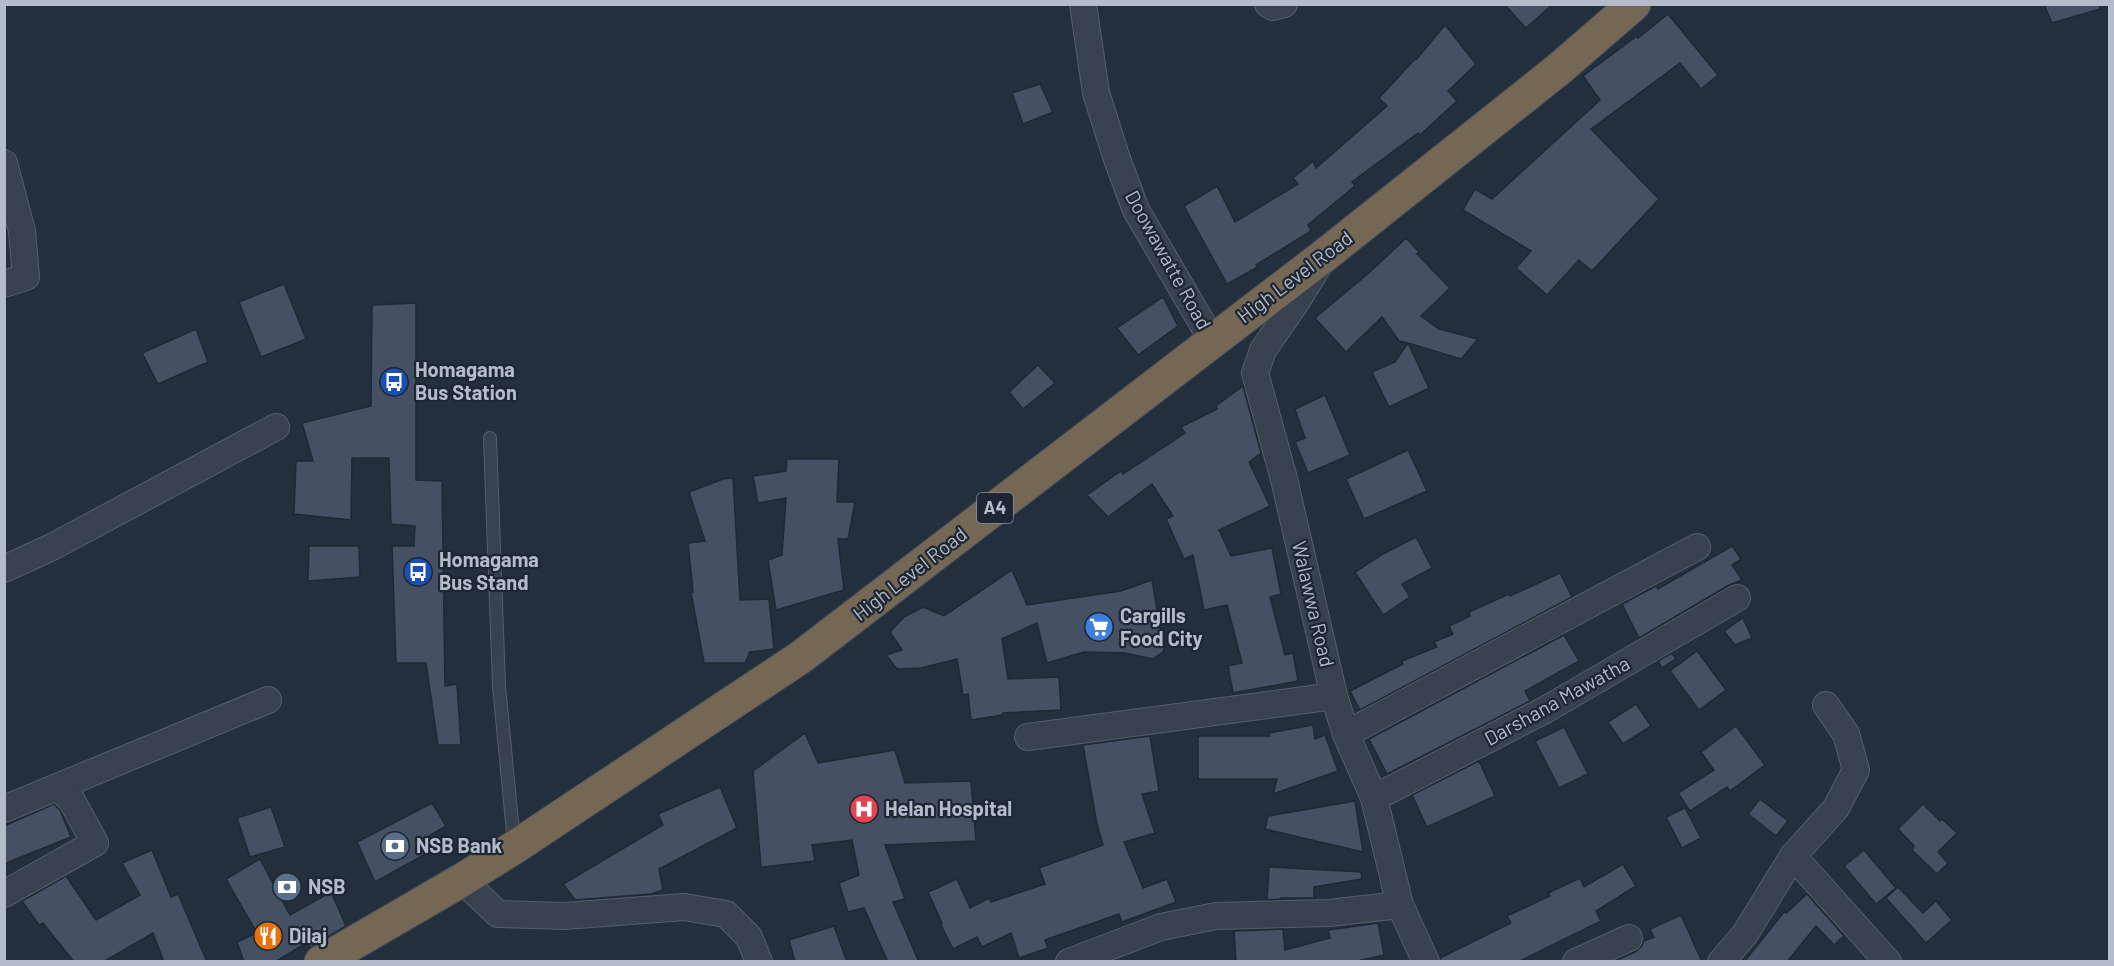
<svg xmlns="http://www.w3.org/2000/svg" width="2114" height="966" viewBox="0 0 2114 966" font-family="Barlow,sans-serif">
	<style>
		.building { fill: #455162; stroke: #1f2835; stroke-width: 1.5 }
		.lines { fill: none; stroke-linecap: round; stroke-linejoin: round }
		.lane-casing { stroke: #565f6c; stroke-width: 14 }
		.street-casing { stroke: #565f6c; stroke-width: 28 }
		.highway-casing { stroke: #434c59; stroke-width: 35 }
		.lane { stroke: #38414e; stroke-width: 12 }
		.street { stroke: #38414e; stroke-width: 26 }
		.highway { stroke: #746855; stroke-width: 33 }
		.labels { text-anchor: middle; stroke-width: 4.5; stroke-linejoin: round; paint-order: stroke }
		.shield { fill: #1d2633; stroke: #878f9c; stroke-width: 1.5 }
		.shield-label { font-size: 18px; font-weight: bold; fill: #b4bcc9 }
		.street-label { font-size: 20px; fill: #b4bcc9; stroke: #1d2633 }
		.poi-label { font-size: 20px; font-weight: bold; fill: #b4bcc9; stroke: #1d2633; text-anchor: start }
	</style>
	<rect width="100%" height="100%" fill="#242f3e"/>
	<g class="building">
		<path d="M1504 4H1553L1526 28Z"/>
		<path d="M2044 4H2100V9L2052 23Z"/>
		<path d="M1668 14 1718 75 1701 89 1680 63 1591 129 1659 199 1592 271 1579 260 1547 295 1516 268 1531 251 1463 210 1475 189 1492 199 1600 100 1583 76 1637 36 1638 38Z"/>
		<path d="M1445 25 1476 64 1448 91 1457 101 1420 135 1418 133 1352 182 1355 186 1308 225 1311 231 1256 265 1258 267 1227 284 1184 206 1217 186 1235 222 1298 184 1293 178 1313 161 1316 168 1387 106 1379 98 1415 59 1416 60Z"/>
		<path d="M1040 84 1053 112 1023 124 1012 93Z"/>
		<path d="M1406 238 1419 252 1417 254 1450 288 1421 316 1439 329 1478 339 1461 359 1408 343 1429 388 1389 407 1372 372 1395 362 1408 343 1399 341 1382 317 1346 352 1315 318 1370 272Z"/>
		<path d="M284 284 306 339 261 357 239 302Z"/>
		<path d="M1163 297 1178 326 1138 355 1117 328Z"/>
		<path d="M416 303V480L442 481 445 686 457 684 461 745H438L426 663H396L392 546H414L415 526 391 524 389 458H352L351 520 294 514 296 461H313L302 423 371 406 372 305Z"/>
		<path d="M196 329 208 362 158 384 142 353Z"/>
		<path d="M1038 365 1055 383 1023 409 1009 392Z"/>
		<path d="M1243 386 1261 453 1249 462 1270 506 1219 530 1231 556 1272 548 1281 594 1270 597 1285 655 1293 653 1298 681 1233 693 1228 666 1242 663 1227 605 1204 610 1193 555 1184 559 1166 519 1173 516 1152 484 1108 517 1087 495 1121 471 1123 474 1185 433 1181 427 1217 409 1216 406Z"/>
		<path d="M1325 395 1350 455 1308 473 1295 442 1305 438 1295 409Z"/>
		<path d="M1408 450 1427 491 1364 519 1346 479Z"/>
		<path d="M787 459H839L837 502H855L848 539H838L844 590 776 610 768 560 782 555 786 498 758 503 753 476 786 471Z"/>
		<path d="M733 478 740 600 769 599 774 649 750 652 745 663H704L691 592H693L688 543 705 541 689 492 723 479Z"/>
		<path d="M1416 537 1432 568 1402 584 1410 597 1383 615 1355 572 1383 554Z"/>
		<path d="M309 546H359L360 577 308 581Z"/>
		<path d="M1732 546 1741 559 1732 565 1742 580 1729 585 1639 638 1622 604 1656 586 1658 589Z"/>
		<path d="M1012 570 1027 605 1121 591 1152 580 1164 651 1153 659 1125 653 1084 652 1047 663 1037 623 1002 639 1008 679 1059 677 1061 710 1003 713V715L971 720 968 694 963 695 957 659 921 668 897 669 886 655 902 650 890 632 904 617 923 607 944 616Z"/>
		<path d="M1560 573 1572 597 1360 710 1350 691 1403 664 1402 661 1437 647 1434 642 1453 634 1449 626 1470 616 1469 612 1509 594 1510 596Z"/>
		<path d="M1743 618 1752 638 1735 645 1724 631Z"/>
		<path d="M1564 635 1579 661 1525 691 1530 701 1387 774 1369 739Z"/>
		<path d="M1697 651 1726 690 1699 710 1670 671Z"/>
		<path d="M1672 653 1676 659 1662 668 1658 661Z"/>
		<path d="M1636 704 1651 726 1623 744 1608 722Z"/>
		<path d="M1313 725 1315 739 1325 735 1338 771 1273 794 1277 779H1198V736H1270L1269 733Z"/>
		<path d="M1736 726 1765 765 1730 791 1727 787 1690 811 1678 793 1714 770 1701 752Z"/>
		<path d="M1564 727 1588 774 1559 788 1535 741Z"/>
		<path d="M805 733 818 763 895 750 905 783 971 781 976 841 885 845 905 899 893 902 919 962H888L864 908 848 912 839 883 859 875 852 840 812 845 815 861 761 867 753 771Z"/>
		<path d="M1150 736 1159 791 1142 794 1155 833 1124 842 1143 888 1167 879 1176 902 1122 922 1119 914 1045 940 1048 948 1019 958 1011 933 982 947 977 937 953 949 940 923H942L928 892 957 879 970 908 989 898 991 902 1045 884 1039 868 1103 845 1097 824 1083 745Z"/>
		<path d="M1479 761 1495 796 1427 827 1412 795Z"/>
		<path d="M720 787 737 828 659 869 663 890 651 894 575 900 563 884 663 825 658 814Z"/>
		<path d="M1760 799 1788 821 1776 836 1748 814Z"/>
		<path d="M1355 801 1363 852 1265 829 1268 816Z"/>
		<path d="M432 803 446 826 427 837 433 850 375 882 357 842Z"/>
		<path d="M54 804 60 810 71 837 4 864V826Z"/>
		<path d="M1923 804 1940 821 1942 819 1957 833 1938 852 1948 863 1937 874 1912 850 1914 846 1898 829Z"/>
		<path d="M271 807 285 847 250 857 237 818Z"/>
		<path d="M1685 808 1701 838 1682 848 1666 817Z"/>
		<path d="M152 850 171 897 178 894 207 962H164L153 933 103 962H74L43 923 39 925 22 901 66 876 96 920 140 895 122 863Z"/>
		<path d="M1864 850 1896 888 1876 904 1844 866Z"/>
		<path d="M260 859 290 915 331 892 346 926 310 948 308 942 275 962H244L237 942 257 933 226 879Z"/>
		<path d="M1623 864 1636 886 1596 911 1601 921 1518 962H1441L1440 958 1511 923 1507 916 1550 896 1548 893 1580 878 1584 887Z"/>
		<path d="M1269 867 1361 872 1362 879 1314 887V898H1281V899L1267 900Z"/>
		<path d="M1898 887 1923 913 1936 901 1952 920 1926 943 1886 898Z"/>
		<path d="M1807 894 1844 936 1834 945 1816 926 1787 962H1744L1784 912 1786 913Z"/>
		<path d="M1681 915 1702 962H1613L1635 952 1641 947 1644 941 1654 937 1650 929Z"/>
		<path d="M1378 923 1384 955 1353 962H1236L1234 931 1283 929 1285 950 1330 938 1328 930Z"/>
		<path d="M834 926 847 962H795L789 940Z"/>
	</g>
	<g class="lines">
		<g class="lane-casing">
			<path id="lane" d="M490 438 499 686 514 843"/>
		</g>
		<g class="street-casing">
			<g id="street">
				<path d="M1083 4 1096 93 1117 159 1136 210 1212 340"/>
				<path d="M1268 4 1273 7 1284 4"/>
				<path d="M4 163 22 231 26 277 4 284"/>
				<path d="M1320 263 1297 301 1263 350 1255 373 1284 479 1334 696 1346 734 1374 798 1400 905 1426 962"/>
				<path d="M4 569 52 547 276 427"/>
				<path d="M1346 734 1697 547"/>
				<path d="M1028 737 1334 696"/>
				<path d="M1374 798 1545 710 1737 598"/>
				<path d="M4 809 268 700"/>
				<path d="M1793 856 1888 962"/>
				<path d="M462 880 498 914 564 916 684 907 726 914 749 937 759 962"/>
				<path d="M4 894 95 843 72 801 58 787"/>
				<path d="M1069 962 1161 927 1216 916 1329 913 1400 905"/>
				<path d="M1576 962 1629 938"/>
				<path d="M1721 962 1745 934 1793 856 1836 808 1856 770 1846 734 1826 705"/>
			</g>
		</g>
		<g class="highway-casing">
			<path id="highway" d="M321 962 462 880 515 847 801 657 1325 255 1559 69 1634 4"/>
		</g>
		<use href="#lane" class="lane"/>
		<use href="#street" class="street"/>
		<use href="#highway" class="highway"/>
	</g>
	<defs>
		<g id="bus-disc" transform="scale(1.5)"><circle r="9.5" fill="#1a4fb4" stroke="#1d2633"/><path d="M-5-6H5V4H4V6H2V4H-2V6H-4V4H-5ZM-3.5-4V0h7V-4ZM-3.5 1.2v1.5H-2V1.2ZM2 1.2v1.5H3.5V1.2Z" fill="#fff"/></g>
		<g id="supermarket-disc" transform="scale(1.5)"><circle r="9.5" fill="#3f7fe0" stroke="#1d2633"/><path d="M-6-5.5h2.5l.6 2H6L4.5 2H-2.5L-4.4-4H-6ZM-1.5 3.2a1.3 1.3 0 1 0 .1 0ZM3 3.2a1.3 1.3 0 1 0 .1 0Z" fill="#fff"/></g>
		<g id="hospital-disc" transform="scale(1.5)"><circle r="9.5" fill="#e0444e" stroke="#1d2633"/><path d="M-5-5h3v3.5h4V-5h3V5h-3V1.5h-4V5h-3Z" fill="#fff"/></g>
		<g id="bank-disc" transform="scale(1.5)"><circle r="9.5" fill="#5c6f8a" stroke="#1d2633"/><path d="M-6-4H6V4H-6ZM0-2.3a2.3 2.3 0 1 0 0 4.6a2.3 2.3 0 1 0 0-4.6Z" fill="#fff"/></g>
		<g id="restaurant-disc" transform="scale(1.5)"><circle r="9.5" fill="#e8710a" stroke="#1d2633"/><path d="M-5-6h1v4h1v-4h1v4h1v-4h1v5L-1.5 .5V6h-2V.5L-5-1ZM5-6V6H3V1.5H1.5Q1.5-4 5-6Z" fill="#fff"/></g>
	</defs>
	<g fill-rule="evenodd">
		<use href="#bus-disc" x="394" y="382"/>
		<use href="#bus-disc" x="418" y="572"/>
		<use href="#supermarket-disc" x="1099" y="627"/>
		<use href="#hospital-disc" x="864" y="809"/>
		<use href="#bank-disc" x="395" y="846"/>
		<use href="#bank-disc" x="287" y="887"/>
		<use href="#restaurant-disc" x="268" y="936"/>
	</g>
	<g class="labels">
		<rect class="shield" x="977" y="493" width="36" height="30" rx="4.5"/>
		<g class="shield-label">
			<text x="995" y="514">A4</text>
		</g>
		<g class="street-label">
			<text transform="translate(1168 260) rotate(61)" y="7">Doowawatte Road</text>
			<text transform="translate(1295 277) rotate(-37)" y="7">High Level Road</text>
			<text transform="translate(910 574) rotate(-38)" y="7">High Level Road</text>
			<text transform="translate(1313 604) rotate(77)" y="7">Walawwa Road</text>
			<text transform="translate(1557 701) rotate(-29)" y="7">Darshana Mawatha</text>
		</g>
		<g class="poi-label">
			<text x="415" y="377">Homagama<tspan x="415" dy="23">Bus Station</tspan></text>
			<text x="439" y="567">Homagama<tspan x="439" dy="23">Bus Stand</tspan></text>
			<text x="1120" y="623">Cargills<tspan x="1120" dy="23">Food City</tspan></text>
			<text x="885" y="816">Helan Hospital</text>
			<text x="416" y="853">NSB Bank</text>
			<text x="308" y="894">NSB</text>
			<text x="289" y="943">Dilaj</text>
		</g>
	</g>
	<rect width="2114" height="966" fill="none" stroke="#b4bcc9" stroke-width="12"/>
</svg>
